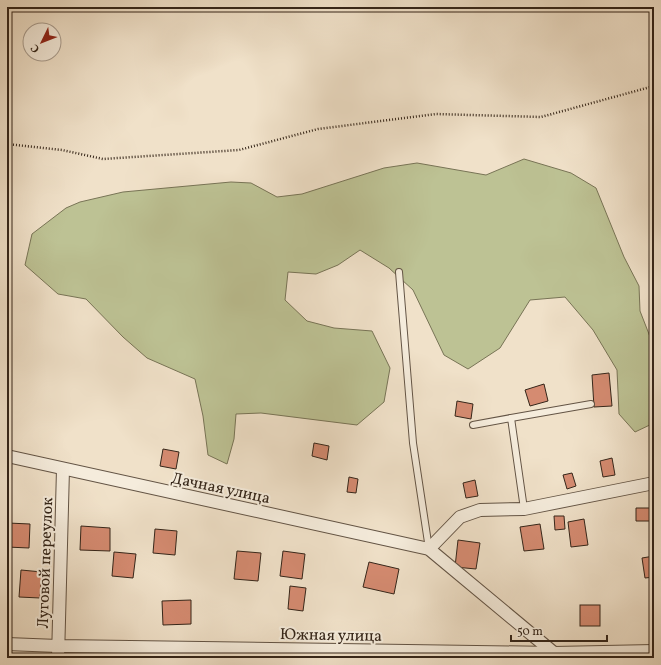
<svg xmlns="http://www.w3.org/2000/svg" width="661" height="665" viewBox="0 0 661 665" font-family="Vollkorn,serif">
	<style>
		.green { fill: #bdc294; stroke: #787456 }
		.building { fill: #d58b71; stroke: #342519 }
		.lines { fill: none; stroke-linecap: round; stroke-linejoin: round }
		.lane-casing { stroke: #635445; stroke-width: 8 }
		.street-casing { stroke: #635445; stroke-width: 14 }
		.path { stroke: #342519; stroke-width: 2.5; stroke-dasharray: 1 2; stroke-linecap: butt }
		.lane { stroke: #f5ecdc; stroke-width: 6 }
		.street { stroke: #f5ecdc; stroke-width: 12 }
		.labels { text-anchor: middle; stroke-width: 4; stroke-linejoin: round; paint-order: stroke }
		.street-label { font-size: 16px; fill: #342519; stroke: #f5ecdc }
	</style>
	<rect width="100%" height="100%" fill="#f0e1c9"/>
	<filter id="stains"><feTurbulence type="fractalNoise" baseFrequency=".005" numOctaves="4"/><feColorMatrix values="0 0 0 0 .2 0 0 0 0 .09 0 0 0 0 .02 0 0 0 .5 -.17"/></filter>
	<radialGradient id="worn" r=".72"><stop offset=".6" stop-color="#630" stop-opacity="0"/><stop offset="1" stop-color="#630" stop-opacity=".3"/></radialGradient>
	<path class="green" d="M524 159 571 173 596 188 624 257 639 286 640 311 654 347V423L635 432 619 414 617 370 593 330 565 297 530 300 500 348 468 369 444 355 413 290 389 268 360 250 338 265 316 274 288 272 285 300 307 321 334 328 372 331 390 368 384 402 357 425 261 413 236 414 234 439 227 464 208 455 203 416 195 379 147 358 123 337 86 299 58 294 25 265 32 234 66 208 80 202 123 192 231 182 251 183 277 197 302 194 384 168 417 163 486 175Z"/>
	<g class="building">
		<path d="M609 373 612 406 594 407 592 375Z"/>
		<path d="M544 384 548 401 530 406 525 390Z"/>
		<path d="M457 401 473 404 471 419 455 416Z"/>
		<path d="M314 443 329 446 327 460 312 456Z"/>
		<path d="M163 449 179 452 176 469 160 466Z"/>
		<path d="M612 458 615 475 603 477 600 461Z"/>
		<path d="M572 473 576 486 567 489 563 475Z"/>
		<path d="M349 477 358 479 356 493 347 492Z"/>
		<path d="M475 480 478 496 466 498 463 483Z"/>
		<path d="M636 508H650L651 521H636Z"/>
		<path d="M554 516H564L565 529 555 530Z"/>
		<path d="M584 519 588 545 571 547 568 522Z"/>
		<path d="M8 523 30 524 29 548 7 547Z"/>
		<path d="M540 524 544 549 524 551 520 527Z"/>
		<path d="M81 526 110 528V551L80 550Z"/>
		<path d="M155 529 177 531 175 555 153 553Z"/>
		<path d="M458 540 480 543 476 569 455 567Z"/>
		<path d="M237 551 261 553 258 581 234 579Z"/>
		<path d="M283 551 305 554 302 579 280 576Z"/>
		<path d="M114 552 136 554 133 578 112 576Z"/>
		<path d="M654 556V577L645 578 642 558Z"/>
		<path d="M369 562 399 569 394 594 363 587Z"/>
		<path d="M21 570 42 572 40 598 19 597Z"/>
		<path d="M290 586 306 588 303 611 288 609Z"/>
		<path d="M191 600V624L163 625 162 601Z"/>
		<rect x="580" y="605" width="20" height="21"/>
	</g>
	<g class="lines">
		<g class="lane-casing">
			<g id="lane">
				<path d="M399 272 413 443 429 549"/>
				<path d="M511 418 591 404"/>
				<path d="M473 425 511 418 524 509"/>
			</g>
		</g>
		<g class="street-casing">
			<g id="street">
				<path d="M7 456 429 549 554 653"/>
				<path d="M429 549 460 517 480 510 524 509 654 483"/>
				<path d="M7 644 58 646 554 653 654 651"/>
				<path d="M58 658 63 469"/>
			</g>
		</g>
		<path class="path" d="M7 144 62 150 103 159 239 150 318 129 436 114 541 117 654 86"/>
		<use href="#lane" class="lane"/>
		<use href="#street" class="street"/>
	</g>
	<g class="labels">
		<g class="street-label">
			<text transform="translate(221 487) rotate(12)" y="6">Дачная улица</text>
			<text transform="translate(44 563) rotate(-88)" y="6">Луговой переулок</text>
			<text transform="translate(331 634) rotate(1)" y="6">Южная улица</text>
		</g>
	</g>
	<rect width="661" height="665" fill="none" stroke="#f0e1c9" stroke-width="24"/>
	<rect x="8" y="8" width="645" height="649" fill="none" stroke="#342519" stroke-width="2"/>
	<rect x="12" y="12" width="637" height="641" fill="none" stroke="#342519"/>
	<g transform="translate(42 42) rotate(227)"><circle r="19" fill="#f5ecdc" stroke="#a89c8e"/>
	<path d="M0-3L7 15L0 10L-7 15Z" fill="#8f2418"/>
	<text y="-6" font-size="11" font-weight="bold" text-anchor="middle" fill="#342519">С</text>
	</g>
	<path d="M511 635v6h96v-6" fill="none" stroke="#342519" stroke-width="2"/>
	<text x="517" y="635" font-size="12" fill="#342519" stroke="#f5ecdc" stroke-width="3" paint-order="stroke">50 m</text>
	<rect width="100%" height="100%" filter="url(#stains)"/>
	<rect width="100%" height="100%" fill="url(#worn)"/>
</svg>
